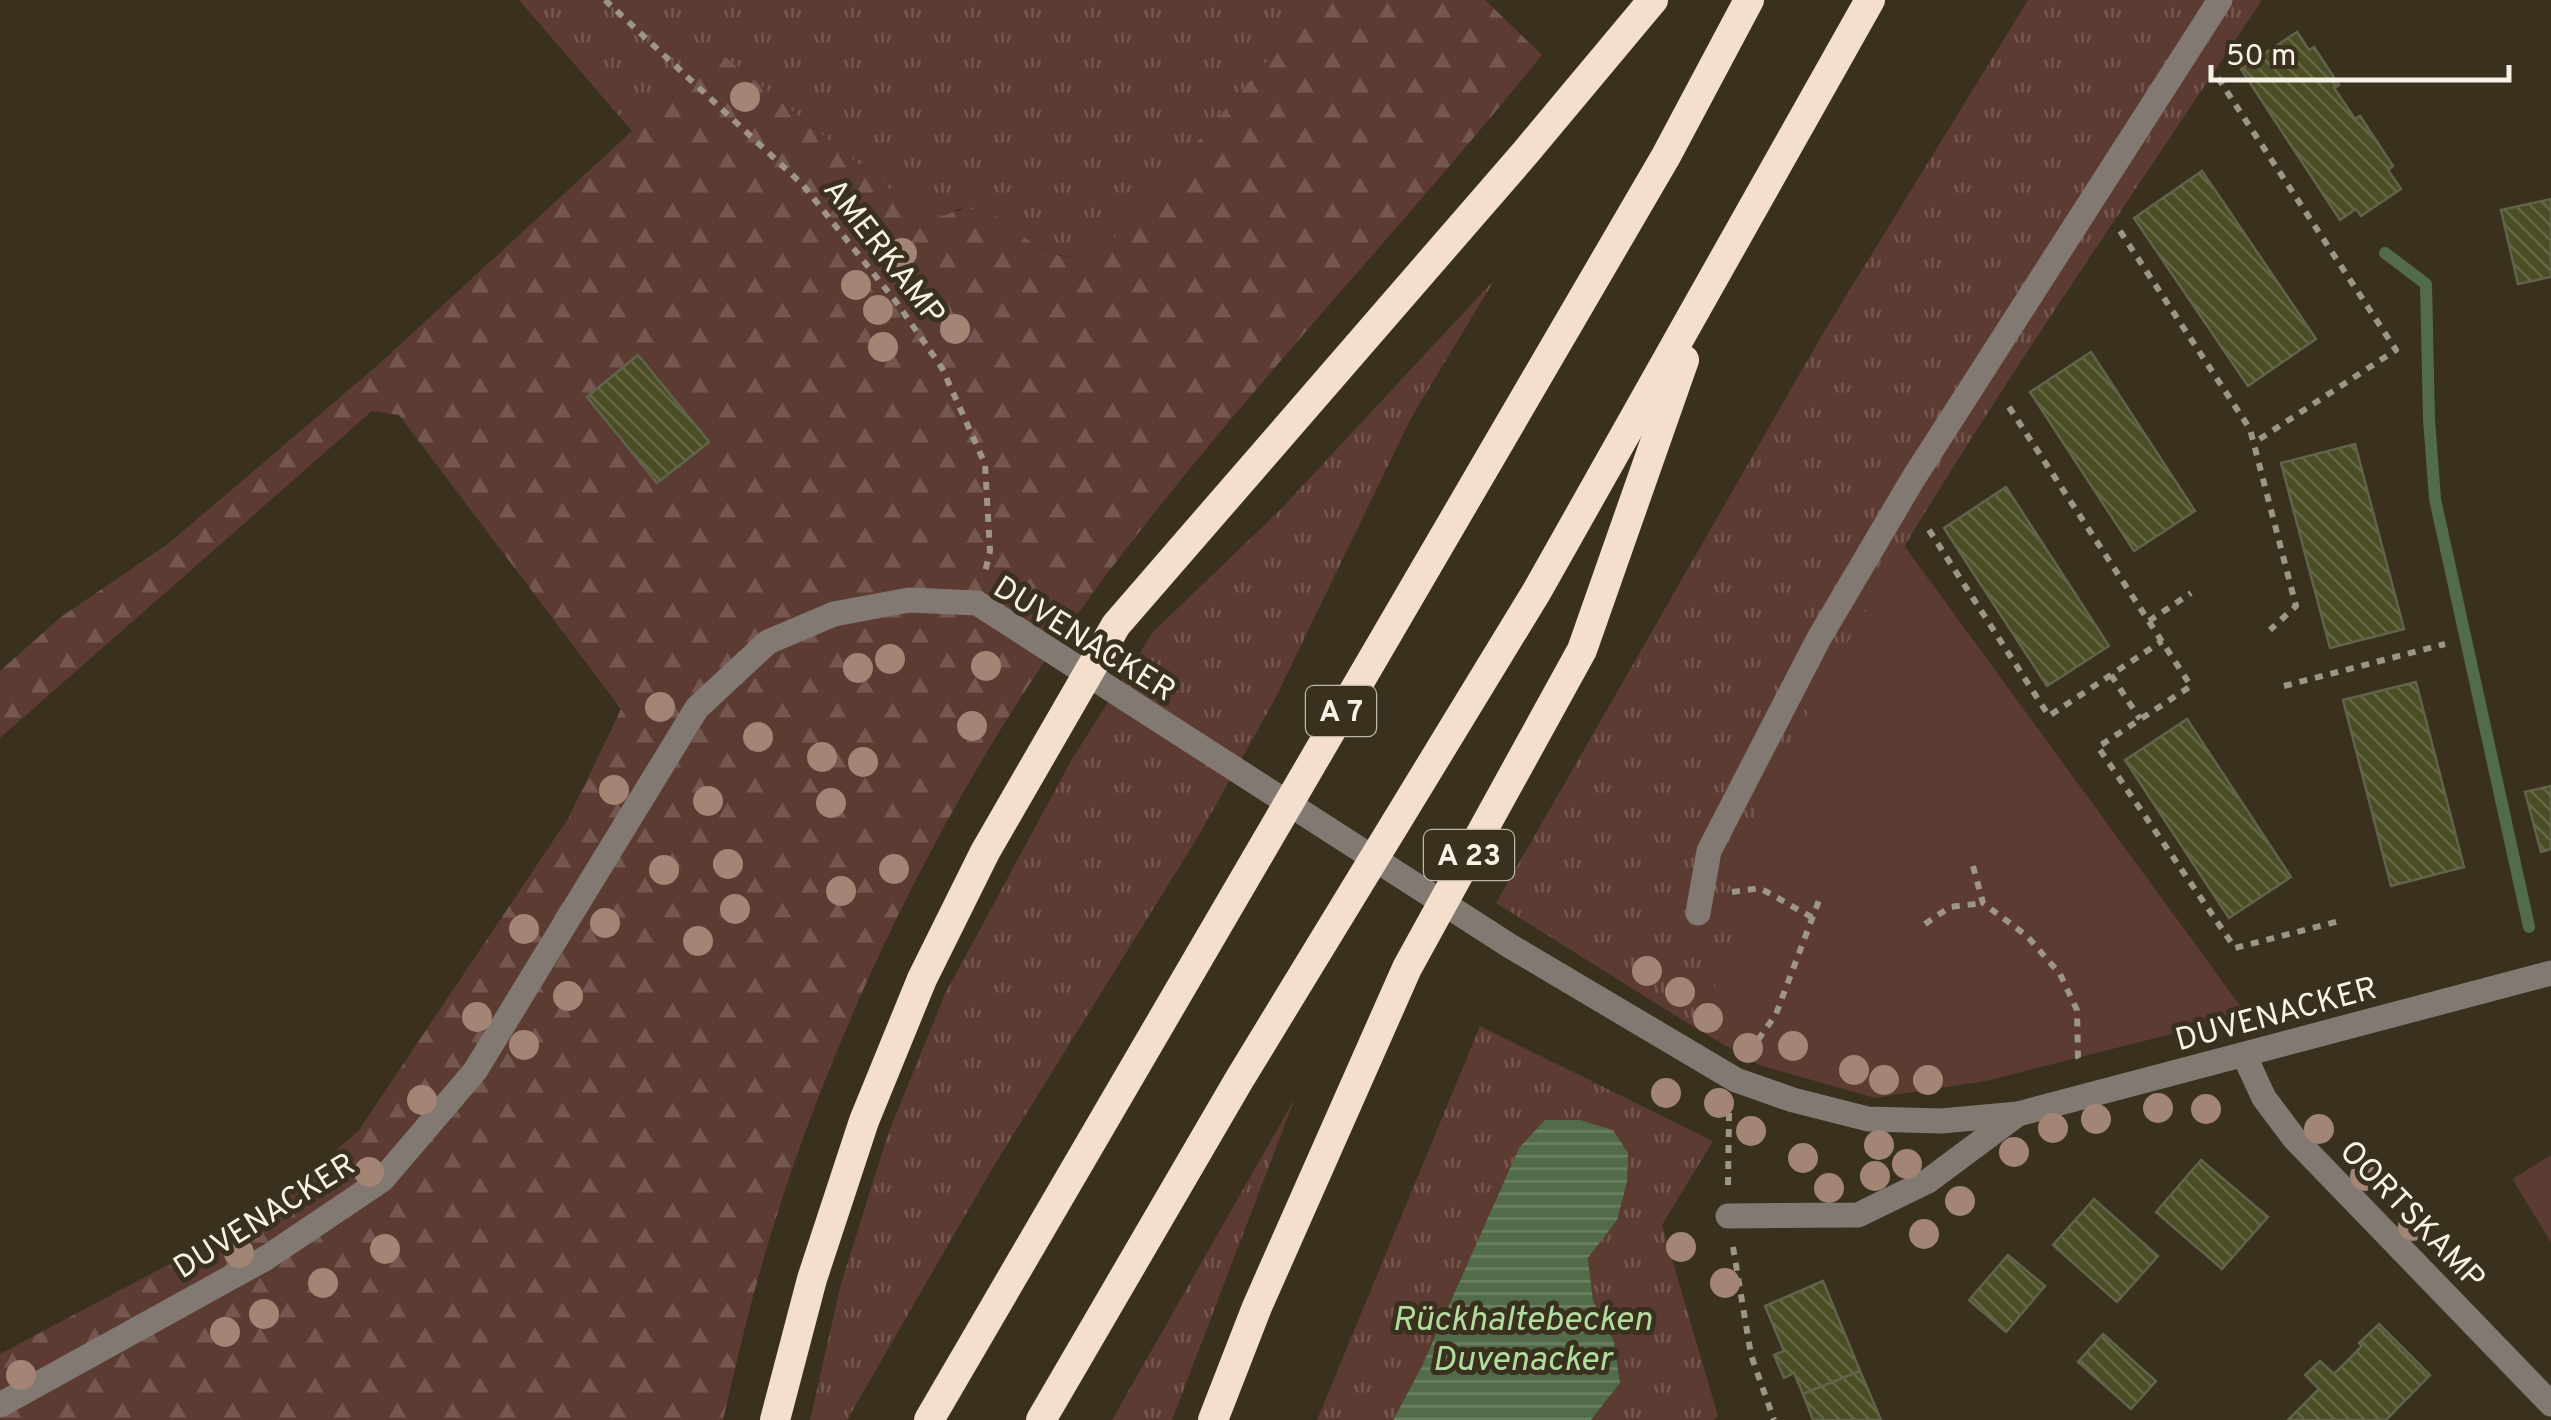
<svg xmlns="http://www.w3.org/2000/svg" width="2551" height="1420" viewBox="0 0 2551 1420" font-family="Overpass,sans-serif">
	<style>
		.grass { fill: url(#grass-tufts) }
		.forest { fill: url(#forest-firs) }
		.park { fill: #5c3b32 }
		.water { fill: url(#water-rules) }
		.lines { fill: none; stroke-linecap: round; stroke-linejoin: round }
		.stream { stroke: #526b48; stroke-width: 12 }
		.building { fill: url(#building-back-hatch); stroke: #62634d; stroke-width: 2.5 }
		.path { stroke: #9d9586; stroke-width: 6; stroke-dasharray: 8 8; stroke-linecap: butt }
		.minor { stroke: #827a72; stroke-width: 25 }
		.highway { stroke: #f4decc; stroke-width: 30 }
		.tree { fill: #a28575 }
		.labels { text-anchor: middle; stroke-width: 10; stroke-linejoin: round; paint-order: stroke }
		.shield { fill: #39301d; stroke: #bfb8aa; stroke-width: 2.5 }
		.shield-label { font-size: 30px; font-weight: bold; fill: #f8f2e6 }
		.street-label { font-size: 32px; fill: #f8f2e6; stroke: #39301d }
		.water-label { font-size: 35px; font-style: italic; fill: #b3dca1; stroke: #39301d }
	</style>
	<defs>
		<pattern id="grass-tufts" width="24" height="20" patternUnits="userSpaceOnUse" patternTransform="scale(2.5)"><rect width="24" height="20" fill="#5c3b32"/><path d="M3 7l-1-3M5 7V3M7 7l1-3M15 17l-1-3M17 17v-4M19 17l1-3" fill="none" stroke="#745850"/></pattern>
		<pattern id="forest-firs" width="22" height="20" patternUnits="userSpaceOnUse" patternTransform="scale(2.5)"><rect width="22" height="20" fill="#5c3b32"/><path d="M5 1l3.5 6h-7zM16 11l3.5 6h-7z" fill="#745850"/></pattern>
		<pattern id="water-rules" width="6" height="5" patternUnits="userSpaceOnUse" patternTransform="scale(2.5)"><rect width="6" height="5" fill="#526b48"/><path d="M0 2.5h6" fill="none" stroke="#6c8162"/></pattern>
		<pattern id="building-back-hatch" width="6" height="6" patternUnits="userSpaceOnUse" patternTransform="scale(2.5)"><rect width="6" height="6" fill="#4b4d24"/><path d="M-1 5l2 2M0 0l6 6M5-1l2 2" fill="none" stroke="#666744"/></pattern>
	</defs>
	<rect width="100%" height="100%" fill="#39301d"/>
	<g class="grass">
		<path d="M519 0H1320L1108 245 1083 260 1051 253 960 208 943 216 897 195 723 55 632 131Z"/>
		<path d="M2028 0H2262C2074 284 1873 563 1728 872L1742 926 1697 1029 1496 903 1822 335Z"/>
		<path d="M1495 279 1411 418 1274 701 1199 835 992 1169 847 1420H810L841 1284 888 1134 945 994 1072 759 1153 632 1279 511Z"/>
		<path d="M1480 1026 1713 1141 1662 1225 1718 1416 1714 1420H1591L1620 1383 1614 1342 1593 1302 1588 1258 1617 1220 1519 1148 1421 1368 1393 1420H1317Z"/>
		<path d="M1295 1098 1172 1420H1112Z"/>
	</g>
	<path class="forest" d="M1320 0H1485L1542 55C1396 236 1233 404 1095 590 949 786 827 1036 760 1271 746 1320 735 1370 723 1420H0V1354L264 1214 359 1130 569 817 621 709 399 415 372 411 0 738V671L61 617 169 543 379 364 632 131 723 55 897 195 943 216C993 192 1009 236 1051 253 1060 257 1072 257 1082 260L1108 245Z"/>
	<g class="park">
		<path d="M1903 544 2247 1015 1986 1081 1875 1098 1759 1065 1697 1029 1742 926 1728 872 1774 774Z"/>
		<path d="M2551 1155V1242L2512 1179Z"/>
	</g>
	<path class="water" d="M1545 1120H1580L1613 1130 1628 1153 1627 1182 1617 1220 1588 1258 1593 1301 1614 1342 1620 1383 1591 1420H1393L1421 1368 1519 1148Z"/>
	<g class="lines">
		<path class="stream" d="M2385 253 2426 284 2429 419 2435 499 2529 927"/>
	</g>
	<g class="building">
		<path d="M2297 32 2309 50 2314 47 2339 85 2334 88 2355 119 2360 116 2393 166 2388 170 2401 189 2361 216 2356 209 2340 220 2241 69Z"/>
		<path d="M2202 171 2316 339 2248 386 2134 218Z"/>
		<path d="M2551 199V277L2518 284 2501 210Z"/>
		<path d="M2091 352 2195 511 2134 551 2030 392Z"/>
		<path d="M638 355 709 442 657 483 587 397Z"/>
		<path d="M2355 444 2404 629 2330 648 2281 463Z"/>
		<path d="M2006 487 2109 646 2047 686 1944 528Z"/>
		<path d="M2416 682 2464 867 2391 886 2343 700Z"/>
		<path d="M2187 719 2291 877 2229 918 2125 760Z"/>
		<path d="M2551 786V849L2541 852 2525 792Z"/>
		<path d="M2201 1160 2268 1217 2222 1269 2156 1212Z"/>
		<path d="M2094 1199 2158 1256 2117 1302 2053 1245Z"/>
		<path d="M2008 1255 2045 1286 2006 1332 1969 1300Z"/>
		<path d="M1823 1281 1860 1371 1803 1394 1794 1373 1784 1378 1774 1355 1784 1351 1765 1306Z"/>
		<path d="M2379 1324 2430 1375 2386 1420H2288L2319 1389 2305 1375 2320 1361 2334 1374 2362 1346 2359 1343Z"/>
		<path d="M2103 1334 2156 1381 2131 1409 2078 1362Z"/>
		<path d="M1860 1371 1881 1420H1813L1803 1394Z"/>
	</g>
	<g class="lines">
		<g class="path">
			<path d="M605 0 803 185 897 303 942 368 985 464 990 551 985 572"/>
			<path d="M2218 78 2396 350 2255 442"/>
			<path d="M2120 231 2250 429 2296 606 2270 630"/>
			<path d="M2009 407 2191 686 2098 747 2235 948 2343 920"/>
			<path d="M1929 530 2049 716 2162 641"/>
			<path d="M2149 621 2191 593"/>
			<path d="M2111 675 2140 719"/>
			<path d="M2284 686 2445 644"/>
			<path d="M1973 866 1983 903 2027 936 2060 974 2077 1010 2078 1057 2082 1065"/>
			<path d="M1732 892 1760 888 1813 918"/>
			<path d="M1925 924 1950 907 1983 903"/>
			<path d="M1749 1053 1776 1014 1821 895"/>
			<path d="M1728 1185 1729 1112"/>
			<path d="M1733 1247 1751 1355 1774 1420"/>
		</g>
		<g class="minor">
			<path d="M1698 913 1709 851 1818 640 1913 479 2220 0"/>
			<path d="M2245 1057 2264 1098 2294 1138 2551 1404"/>
			<path d="M1728 1216 1858 1215 1928 1181 2018 1114"/>
			<path d="M0 1405 266 1258 382 1180 475 1071 697 708 768 642 834 614 909 600 977 603 1510 946 1736 1080 1793 1100 1868 1119 1941 1121 2018 1114 2551 973"/>
		</g>
		<g class="highway">
			<path d="M775 1420 812 1279 864 1121 922 979 985 852 1116 625 1526 152 1653 0"/>
			<path d="M929 1420 1666 156 1749 0"/>
			<path d="M1041 1420 1239 1080 1537 591 1870 0"/>
			<path d="M1213 1420 1257 1307 1407 968 1582 650 1684 360"/>
		</g>
	</g>
	<g class="tree">
		<circle cx="745" cy="97" r="15"/>
		<circle cx="902" cy="253" r="15"/>
		<circle cx="856" cy="285" r="15"/>
		<circle cx="878" cy="310" r="15"/>
		<circle cx="955" cy="329" r="15"/>
		<circle cx="883" cy="347" r="15"/>
		<circle cx="890" cy="659" r="15"/>
		<circle cx="986" cy="666" r="15"/>
		<circle cx="858" cy="668" r="15"/>
		<circle cx="660" cy="707" r="15"/>
		<circle cx="972" cy="726" r="15"/>
		<circle cx="758" cy="737" r="15"/>
		<circle cx="822" cy="757" r="15"/>
		<circle cx="863" cy="762" r="15"/>
		<circle cx="614" cy="790" r="15"/>
		<circle cx="708" cy="801" r="15"/>
		<circle cx="831" cy="803" r="15"/>
		<circle cx="728" cy="864" r="15"/>
		<circle cx="894" cy="869" r="15"/>
		<circle cx="664" cy="870" r="15"/>
		<circle cx="841" cy="891" r="15"/>
		<circle cx="735" cy="909" r="15"/>
		<circle cx="605" cy="923" r="15"/>
		<circle cx="524" cy="929" r="15"/>
		<circle cx="698" cy="941" r="15"/>
		<circle cx="1647" cy="971" r="15"/>
		<circle cx="1680" cy="992" r="15"/>
		<circle cx="568" cy="996" r="15"/>
		<circle cx="477" cy="1017" r="15"/>
		<circle cx="1708" cy="1018" r="15"/>
		<circle cx="524" cy="1045" r="15"/>
		<circle cx="1793" cy="1046" r="15"/>
		<circle cx="1748" cy="1048" r="15"/>
		<circle cx="1854" cy="1070" r="15"/>
		<circle cx="1884" cy="1080" r="15"/>
		<circle cx="1928" cy="1080" r="15"/>
		<circle cx="1666" cy="1093" r="15"/>
		<circle cx="422" cy="1100" r="15"/>
		<circle cx="1719" cy="1103" r="15"/>
		<circle cx="2158" cy="1108" r="15"/>
		<circle cx="2206" cy="1109" r="15"/>
		<circle cx="2096" cy="1119" r="15"/>
		<circle cx="2053" cy="1128" r="15"/>
		<circle cx="2319" cy="1129" r="15"/>
		<circle cx="1751" cy="1131" r="15"/>
		<circle cx="1879" cy="1145" r="15"/>
		<circle cx="2014" cy="1152" r="15"/>
		<circle cx="1803" cy="1158" r="15"/>
		<circle cx="1907" cy="1164" r="15"/>
		<circle cx="369" cy="1172" r="15"/>
		<circle cx="1875" cy="1176" r="15"/>
		<circle cx="2365" cy="1176" r="15"/>
		<circle cx="1829" cy="1188" r="15"/>
		<circle cx="1960" cy="1201" r="15"/>
		<circle cx="2413" cy="1226" r="15"/>
		<circle cx="1924" cy="1234" r="15"/>
		<circle cx="1681" cy="1247" r="15"/>
		<circle cx="385" cy="1249" r="15"/>
		<circle cx="239" cy="1253" r="15"/>
		<circle cx="323" cy="1283" r="15"/>
		<circle cx="1725" cy="1283" r="15"/>
		<circle cx="264" cy="1314" r="15"/>
		<circle cx="225" cy="1332" r="15"/>
		<circle cx="21" cy="1375" r="15"/>
	</g>
	<g class="labels">
		<g class="shield">
			<rect x="1306" y="686" width="70" height="50" rx="8"/>
			<rect x="1424" y="830" width="90" height="50" rx="8"/>
		</g>
		<g class="shield-label">
			<text x="1341" y="721">A 7</text>
			<text x="1469" y="865">A 23</text>
		</g>
		<g class="street-label">
			<text transform="translate(885 251) rotate(52)" y="11">AMERKAMP</text>
			<text transform="translate(1085 638) rotate(32)" y="11">DUVENACKER</text>
			<text transform="translate(2276 1013) rotate(-15)" y="11">DUVENACKER</text>
			<text transform="translate(2413 1214) rotate(46)" y="11">OORTSKAMP</text>
			<text transform="translate(264 1215) rotate(-32)" y="11">DUVENACKER</text>
		</g>
		<g class="water-label">
			<text x="1522" y="1330">Rückhaltebecken<tspan x="1522" dy="40">Duvenacker</tspan></text>
		</g>
	</g>
	<path d="M2211 65v15h298v-15" fill="none" stroke="#f8f2e6" stroke-width="5"/>
	<text x="2226" y="65" font-size="30" fill="#f8f2e6" stroke="#39301d" stroke-width="8" paint-order="stroke">50 m</text>
</svg>
